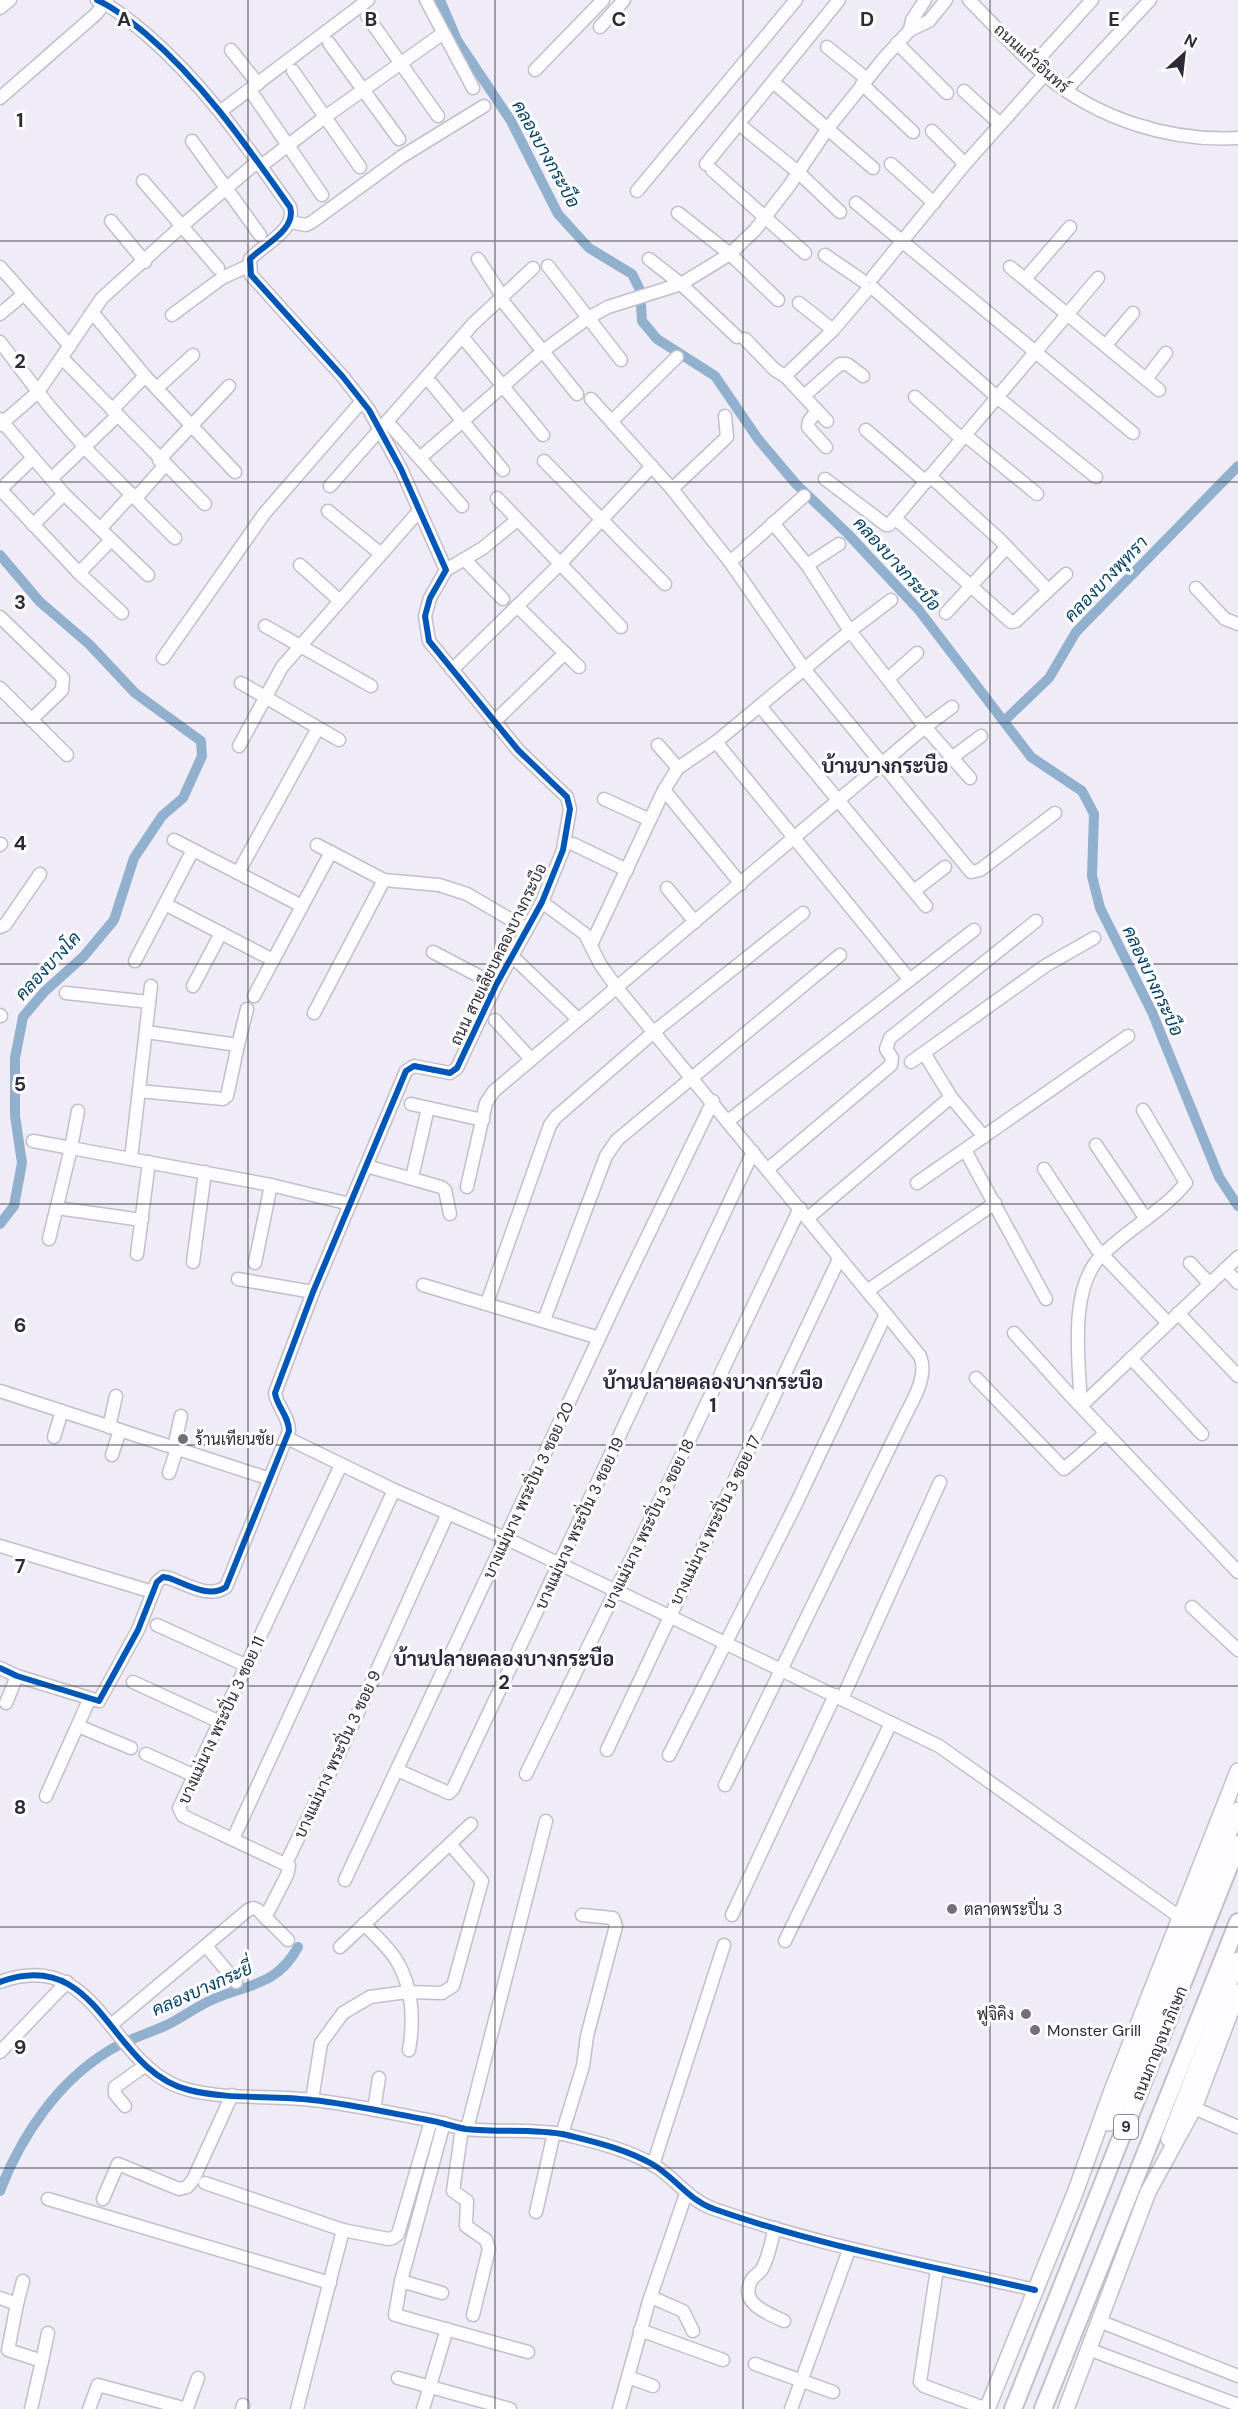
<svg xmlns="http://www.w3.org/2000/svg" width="1238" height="2409" viewBox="0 0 1238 2409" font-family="'DM Sans',Sarabun,sans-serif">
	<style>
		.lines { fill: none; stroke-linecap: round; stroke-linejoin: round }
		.canal { stroke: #90b0ce; stroke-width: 10 }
		.minor-casing { stroke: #c2bfca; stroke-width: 15 }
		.major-casing { stroke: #c2bfca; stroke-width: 18 }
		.highway-casing { stroke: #c2bfca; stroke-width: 20 }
		.minor { stroke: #fdfcfe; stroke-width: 12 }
		.major { stroke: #fdfcfe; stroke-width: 15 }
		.highway { stroke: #fdfcfe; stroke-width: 16 }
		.cycleway-casing { stroke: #fff; stroke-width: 10 }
		.cycleway { stroke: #0057b8; stroke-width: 6 }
		.grid { fill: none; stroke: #2e2b37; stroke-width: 1.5; stroke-opacity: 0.55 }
		.poi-dot { fill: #726f7a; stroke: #fff; stroke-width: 2 }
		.labels { text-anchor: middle; stroke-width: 6; stroke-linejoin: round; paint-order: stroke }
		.shield { fill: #fff; stroke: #6d6b73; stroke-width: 1.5 }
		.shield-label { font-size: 15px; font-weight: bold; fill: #2e2b37 }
		.street-label { font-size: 16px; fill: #2e2b37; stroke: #fff }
		.poi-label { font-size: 16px; fill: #2e2b37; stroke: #fff; text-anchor: start }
		.water-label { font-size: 18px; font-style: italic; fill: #044166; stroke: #fff }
		.quarter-label { font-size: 20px; font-weight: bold; fill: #2c263e; stroke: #fff }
		.grid-label { font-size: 20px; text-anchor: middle; font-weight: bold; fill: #2e2b37; stroke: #fff; stroke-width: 6; stroke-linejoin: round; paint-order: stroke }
	</style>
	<rect width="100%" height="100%" fill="#efecf7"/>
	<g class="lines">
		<g class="canal">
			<path d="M440 0 457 40 511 121 558 214 589 248 632 274 640 290 642 321 657 339 715 376 758 439 796 484 847 533 918 609 1031 757 1082 791 1094 814 1092 876 1100 908 1152 1012 1219 1177 1238 1206"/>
			<path d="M0 555 40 602 89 644 135 693 201 741 202 756 183 798 162 816 134 858 114 920 84 956 44 992 23 1017 15 1058V1116L22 1163 14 1206 0 1224"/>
			<path d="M1005 720 1049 678 1076 632 1238 466"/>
			<path d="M0 2191C21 2136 58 2081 110 2050 128 2039 150 2033 169 2024 185 2016 200 2004 216 1998 251 1984 278 1984 298 1947"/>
		</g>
		<g class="minor-casing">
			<g id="minor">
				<path d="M426 0 473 88"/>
				<path d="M969 0C994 25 1018 52 1045 75 1098 119 1170 142 1238 138"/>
				<path d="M0 8 10 0"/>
				<path d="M367 16 438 116"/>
				<path d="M600 27 624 0"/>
				<path d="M910 30 912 20 925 0"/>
				<path d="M329 43 399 139"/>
				<path d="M897 43 947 93"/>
				<path d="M827 47 867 79"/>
				<path d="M231 50 258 84"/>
				<path d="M1034 64 1092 0"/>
				<path d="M535 70 603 0"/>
				<path d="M293 71 360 167"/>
				<path d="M862 84 913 132"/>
				<path d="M779 87 873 168"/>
				<path d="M1066 90 1150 0"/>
				<path d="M964 91 1000 124"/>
				<path d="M252 93 322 195"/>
				<path d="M0 98 96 14 107 0"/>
				<path d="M221 111 368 0"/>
				<path d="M745 129 799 173 840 212"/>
				<path d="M932 131 965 164"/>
				<path d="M192 141 260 235"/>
				<path d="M706 164 839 0"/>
				<path d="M891 164 934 203"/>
				<path d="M261 166 325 117 442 34"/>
				<path d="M712 170 805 253"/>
				<path d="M143 181 218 268"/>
				<path d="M637 191 796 0"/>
				<path d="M856 203 1133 433"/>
				<path d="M678 213 730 254 778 300"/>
				<path d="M111 221 145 262"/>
				<path d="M290 222 306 225 312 222 401 157 484 106"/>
				<path d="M825 255 863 281"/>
				<path d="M478 259 502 296"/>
				<path d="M649 259 681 284 737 337"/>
				<path d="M548 266 621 360"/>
				<path d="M0 267 70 346"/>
				<path d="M1010 267 1159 390"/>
				<path d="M873 277 965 164 1045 74"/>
				<path d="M1025 279 1070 227"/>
				<path d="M873 288 997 397 1096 477"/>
				<path d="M799 303 833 330"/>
				<path d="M505 304 577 394"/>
				<path d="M92 312 145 376 235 472"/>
				<path d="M0 314 24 294"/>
				<path d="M172 315 222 278 248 266"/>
				<path d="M745 339 775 370 785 376 833 330 868 289"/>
				<path d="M465 340 543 435"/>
				<path d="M0 342 49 406 90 453 175 538"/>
				<path d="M1106 345 1133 313"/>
				<path d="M62 358 205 504"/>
				<path d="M785 376 827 421"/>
				<path d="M1146 379 1166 353"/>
				<path d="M432 384 503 470"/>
				<path d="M157 388 193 355"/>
				<path d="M804 396 840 364H847L863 376"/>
				<path d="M915 397 962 439"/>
				<path d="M591 399 672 489 730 562 805 670 971 872 980 870 1055 813"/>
				<path d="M112 410 145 376"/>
				<path d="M817 411 809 421 808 427 826 447"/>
				<path d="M0 419 64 494 148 575"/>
				<path d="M612 421 677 357"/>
				<path d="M0 425 38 392 102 298 183 225 257 162"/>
				<path d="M393 428 462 506"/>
				<path d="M866 430 926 482"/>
				<path d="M965 435 1037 494"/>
				<path d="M420 458 543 351 588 318 608 307 681 284 730 254 755 230 789 186 828 128 885 57 910 30 929 21 946 0"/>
				<path d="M159 460 229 386"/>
				<path d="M544 461 665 584"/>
				<path d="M930 476 999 539 1048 590"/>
				<path d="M51 479 117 416"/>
				<path d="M825 479 886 525H889L1098 278"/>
				<path d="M330 486 473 324 533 268"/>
				<path d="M0 489 79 573 122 613"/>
				<path d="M672 489 727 437 725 416"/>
				<path d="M0 490 33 458"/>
				<path d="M136 498 165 465"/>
				<path d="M497 498 621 627"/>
				<path d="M328 511 381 554"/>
				<path d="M896 519 1011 622 1016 621 1066 574"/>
				<path d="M773 523 807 565 850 631 925 727 970 778"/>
				<path d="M33 525 64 494"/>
				<path d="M100 529 132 494"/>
				<path d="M465 560 503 599"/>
				<path d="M730 562 804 496"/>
				<path d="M300 565 340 601"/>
				<path d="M807 565 839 544"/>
				<path d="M446 570 483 548 517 520"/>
				<path d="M79 573 111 540"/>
				<path d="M1196 588 1225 619 1238 624"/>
				<path d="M517 606 579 667"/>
				<path d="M946 613 1007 547"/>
				<path d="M0 617 63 678 62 690 31 720"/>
				<path d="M265 626 371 686"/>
				<path d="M163 658 264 514 362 401"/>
				<path d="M452 670 560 564 652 466"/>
				<path d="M888 679 917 653"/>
				<path d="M241 683 339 740"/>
				<path d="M0 688 67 755"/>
				<path d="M760 706 926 906"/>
				<path d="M494 722 565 653"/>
				<path d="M716 742 909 979"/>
				<path d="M658 745 678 768"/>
				<path d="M239 746 282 667 419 511"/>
				<path d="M953 757 981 736"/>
				<path d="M664 790 741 884"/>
				<path d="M604 799 650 820"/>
				<path d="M174 840 302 906"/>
				<path d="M573 844 627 870"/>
				<path d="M0 845 1 844"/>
				<path d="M317 845 384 880 439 885 467 894 527 929"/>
				<path d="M238 873 318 728"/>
				<path d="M667 888 695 922"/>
				<path d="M914 891 945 867"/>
				<path d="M542 902 585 934 600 964 617 988 886 1314 920 1356C929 1377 911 1403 902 1422L725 1785"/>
				<path d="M165 904 273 960"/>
				<path d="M0 927 5 925 40 874"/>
				<path d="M591 945 664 790 678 768 716 742 850 631 891 600"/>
				<path d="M433 952 496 985"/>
				<path d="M515 959 578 1019"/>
				<path d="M135 961 193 850"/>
				<path d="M193 986 221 933"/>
				<path d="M66 993 149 1002"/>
				<path d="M254 996 331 852"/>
				<path d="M314 1013 384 880"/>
				<path d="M0 1015 1 1016"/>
				<path d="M495 1020 531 1059"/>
				<path d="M238 1045 247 1009"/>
				<path d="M924 1053 951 1097 984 1137"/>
				<path d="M911 1062 1045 966 1094 938"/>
				<path d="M139 1091 223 1099 227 1096 238 1045 146 1032"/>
				<path d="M411 1104 483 1120"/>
				<path d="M728 1121 974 930"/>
				<path d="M33 1141 71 1148 78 1111"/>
				<path d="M1096 1145 1146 1219"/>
				<path d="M965 1150 1046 1299"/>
				<path d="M131 1159 151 986"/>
				<path d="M366 1166 441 1187 445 1190 450 1214"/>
				<path d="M768 1169 891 1065 892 1058 886 1049 890 1038 1036 921"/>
				<path d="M1044 1169 1096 1248 1168 1323"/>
				<path d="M413 1173 428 1108"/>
				<path d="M917 1183 1128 1036"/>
				<path d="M467 1187 486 1103 494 1091 925 727 952 707"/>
				<path d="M57 1208 142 1220"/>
				<path d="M808 1218 951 1097"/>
				<path d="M49 1239 71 1148 271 1185 350 1204"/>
				<path d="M137 1254 149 1162"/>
				<path d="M193 1262 205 1172"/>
				<path d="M255 1263 271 1185"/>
				<path d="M1190 1263 1210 1284"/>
				<path d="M1225 1269 1238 1283"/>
				<path d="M238 1279 313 1292"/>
				<path d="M423 1285 599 1338"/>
				<path d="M867 1291 995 1203"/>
				<path d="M487 1303 550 1125 556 1117 655 1031 803 913"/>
				<path d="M1178 1313 1238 1376"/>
				<path d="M544 1320 606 1156 617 1140 840 955"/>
				<path d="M1014 1333 1069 1394 1238 1572"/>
				<path d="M1131 1358 1202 1434"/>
				<path d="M976 1378 1064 1469 1106 1433"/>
				<path d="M0 1391 270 1479"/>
				<path d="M1081 1406C1079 1362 1068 1288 1102 1255 1128 1229 1163 1211 1186 1183L1143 1110"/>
				<path d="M1081 1406 1238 1257"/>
				<path d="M109 1427 116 1396"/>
				<path d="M54 1437 62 1411"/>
				<path d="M287 1438 394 1490 505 1538 669 1616 939 1746 1181 1918"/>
				<path d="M174 1447 181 1416"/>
				<path d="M112 1455 120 1430"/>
				<path d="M169 1473 177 1449"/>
				<path d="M0 1546 153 1592"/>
				<path d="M1192 1607 1238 1650"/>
				<path d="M157 1625 245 1665"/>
				<path d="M0 1668 17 1676 99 1701 138 1630 157 1582 163 1577 169 1578C186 1584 209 1599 226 1587L289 1431C289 1416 277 1407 275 1393L313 1292 406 1071 414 1066 450 1073 457 1068 496 985 542 902 563 850 570 809 567 797 518 750 429 641 425 616 430 598 446 570 401 469 369 410 343 377 251 275 250 259C263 245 297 230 290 207 246 145 204 84 146 34 130 21 115 8 97 0"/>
				<path d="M133 1682 220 1722"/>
				<path d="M842 1699 940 1482"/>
				<path d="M6 1703 17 1676"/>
				<path d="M78 1726 131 1748"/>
				<path d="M607 1750 839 1259"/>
				<path d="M146 1754 195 1776"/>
				<path d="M669 1755 795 1506 886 1314"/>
				<path d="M397 1770 449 1793 453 1789 753 1152"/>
				<path d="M526 1774 683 1453 800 1208"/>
				<path d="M46 1796 89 1700"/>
				<path d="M233 1839 394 1490"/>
				<path d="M286 1863 341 1750 448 1513"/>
				<path d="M345 1880 622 1289 713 1101"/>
				<path d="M732 1915 835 1695"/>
				<path d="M265 1918 287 1875 289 1866 183 1816 179 1808 341 1465"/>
				<path d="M364 1924C375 1936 390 1948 398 1963 413 1989 414 2022 409 2050"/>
				<path d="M785 1941 891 1723"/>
				<path d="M207 1947 236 1982"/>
				<path d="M340 1947 471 1824"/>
				<path d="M0 1982C101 1945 108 2070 189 2090 229 2100 272 2095 312 2100 351 2104 390 2113 428 2120 441 2122 453 2127 466 2129 500 2133 534 2128 567 2135 595 2142 626 2149 652 2164 675 2177 688 2200 714 2209 819 2246 927 2265 1035 2290"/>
				<path d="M111 2025 248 1910 253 1908 258 1910 288 1940"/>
				<path d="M0 2052 67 1982"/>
				<path d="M312 2100 321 2043 343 2013 370 1997 407 1992 442 1993 453 1986 482 1881 450 1844"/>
				<path d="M125 2106 115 2094V2087L146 2065"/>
				<path d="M1194 2108 1238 2127"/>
				<path d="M374 2110 379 2078"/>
				<path d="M444 2123 401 2281 395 2315 528 2352"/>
				<path d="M462 2128 453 2191 467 2201 466 2226 486 2240 489 2249 473 2315"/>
				<path d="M467 2129 546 1821"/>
				<path d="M562 2134 583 2066 587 2036 616 1926 613 1918 582 1915"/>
				<path d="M653 2165 724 1945"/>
				<path d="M205 2183 343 2230"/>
				<path d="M48 2199 330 2283"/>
				<path d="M103 2199 118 2164 179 2189 187 2187 193 2180 232 2095"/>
				<path d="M536 2212 554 2133"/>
				<path d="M775 2228C771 2241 769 2257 762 2269 760 2273 755 2275 752 2279 738 2303 767 2313 784 2321"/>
				<path d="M937 2269 920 2382 924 2386 987 2409"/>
				<path d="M401 2281 442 2293"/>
				<path d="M651 2297 683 2311 693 2331"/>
				<path d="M0 2298 17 2304 8 2350 42 2361 31 2409"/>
				<path d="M17 2304 23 2281"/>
				<path d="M1099 2321 1238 2376"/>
				<path d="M640 2330 723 2360"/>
				<path d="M1088 2349 1238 2405"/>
				<path d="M42 2361 48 2333"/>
				<path d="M755 2364 833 2392"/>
				<path d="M628 2377 653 2386"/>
				<path d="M398 2378 510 2409"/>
				<path d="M187 2408 198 2378"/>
				<path d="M89 2409 98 2385 187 2409"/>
				<path d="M242 2409 243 2405"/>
				<path d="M297 2409 343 2230 388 2239 393 2238 398 2234 431 2121"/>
				<path d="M423 2409 447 2329"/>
				<path d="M619 2409 649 2301 686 2194"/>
				<path d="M791 2409 849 2250"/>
			</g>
		</g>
		<g class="major-casing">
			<g id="major">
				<path d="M1109 2123 1129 2082 1238 1810"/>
				<path d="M1169 2139 1238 1960"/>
				<path d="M987 2409 1075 2193 1111 2093 1238 1771"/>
				<path d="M1066 2409 1148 2192 1194 2108 1238 1992"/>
			</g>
		</g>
		<g class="highway-casing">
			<g id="highway">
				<path d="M1013 2409 1238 1844"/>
				<path d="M1043 2409 1238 1922"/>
			</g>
		</g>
		<use href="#minor" class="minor"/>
		<use href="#major" class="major"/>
		<use href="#highway" class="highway"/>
		<g class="cycleway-casing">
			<g id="cycleway">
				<path d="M0 1668 17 1676 99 1701 138 1630 157 1582 163 1577 169 1578C186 1584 209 1599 226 1587L289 1431C289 1416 277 1407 275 1393L313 1292 406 1071 414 1066 450 1073 457 1068 496 985 542 902 563 850 570 809 567 797 518 750 429 641 425 616 430 598 446 570 401 469 369 410 343 377 251 275 250 259C263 245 297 230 290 207 246 145 204 84 146 34 130 21 115 8 97 0"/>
				<path d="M0 1982C101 1945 108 2070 189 2090 229 2100 272 2095 312 2100 351 2104 390 2113 428 2120 441 2122 453 2127 466 2129 500 2133 534 2128 567 2135 595 2142 626 2149 652 2164 675 2177 688 2200 714 2209 819 2246 927 2265 1035 2290"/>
			</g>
		</g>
		<use href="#cycleway" class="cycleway"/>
	</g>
	<path class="grid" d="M248 0V2409M495 0V2409M743 0V2409M990 0V2409M0 241H1238M0 482H1238M0 723H1238M0 964H1238M0 1204H1238M0 1445H1238M0 1686H1238M0 1927H1238M0 2168H1238"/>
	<g class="poi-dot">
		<circle cx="183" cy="1439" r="6"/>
		<circle cx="952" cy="1909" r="6"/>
		<circle cx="1026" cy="2014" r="6"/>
		<circle cx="1035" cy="2030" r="6"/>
	</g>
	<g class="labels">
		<rect class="shield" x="1114" y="2115" width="24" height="24" rx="4.5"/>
		<g class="shield-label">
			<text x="1126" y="2132">9</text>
		</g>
		<g class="street-label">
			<text transform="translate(1032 58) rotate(42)" y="6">ถนนแก้วอินทร์</text>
			<text transform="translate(498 954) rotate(-64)" y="6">ถนน สายเลียบคลองบางกระบือ</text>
			<text transform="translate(528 1490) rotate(-65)" y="6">บางแม่นาง พระปิ่น 3 ซอย 20</text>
			<text transform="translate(715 1520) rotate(-64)" y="6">บางแม่นาง พระปิ่น 3 ซอย 17</text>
			<text transform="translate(579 1523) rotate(-65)" y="6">บางแม่นาง พระปิ่น 3 ซอย 19</text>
			<text transform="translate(648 1524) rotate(-64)" y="6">บางแม่นาง พระปิ่น 3 ซอย 18</text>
			<text transform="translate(221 1720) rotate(-65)" y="6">บางแม่นาง พระปิ่น 3 ซอย 11</text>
			<text transform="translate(337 1754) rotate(-65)" y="6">บางแม่นาง พระปิ่น 3 ซอย 9</text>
			<text transform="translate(1159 2043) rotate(-68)" y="6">ถนนกาญจนาภิเษก</text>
		</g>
		<g class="poi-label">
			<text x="195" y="1445">ร้านเทียนชัย</text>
			<text x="964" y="1915">ตลาดพระปิ่น 3</text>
			<text x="1014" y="2020" text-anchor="end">ฟูจิคิง</text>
			<text x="1047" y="2036">Monster Grill</text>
		</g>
		<g class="water-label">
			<text transform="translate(546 154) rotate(61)" y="6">คลองบางกระบือ</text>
			<text transform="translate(897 564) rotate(48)" y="6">คลองบางกระบือ</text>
			<text transform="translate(1106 579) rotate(-46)" y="6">คลองบางพุทรา</text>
			<text transform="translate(48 966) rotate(-47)" y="6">คลองบางโค</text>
			<text transform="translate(1153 981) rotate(65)" y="6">คลองบางกระบือ</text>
			<text transform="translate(202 1989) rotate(-24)" y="6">คลองบางกระยี่</text>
		</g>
		<g class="quarter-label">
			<text x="885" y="773">บ้านบางกระบือ</text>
			<text x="713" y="1389">บ้านปลายคลองบางกระบือ<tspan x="713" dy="23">1</tspan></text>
			<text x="504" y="1666">บ้านปลายคลองบางกระบือ<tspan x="504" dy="23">2</tspan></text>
		</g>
	</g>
	<g class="grid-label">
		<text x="124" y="26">A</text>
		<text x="371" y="26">B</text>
		<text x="619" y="26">C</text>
		<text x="867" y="26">D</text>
		<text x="1114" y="26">E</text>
		<text x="20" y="127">1</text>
		<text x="20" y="368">2</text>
		<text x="20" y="609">3</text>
		<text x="20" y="850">4</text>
		<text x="20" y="1091">5</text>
		<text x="20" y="1332">6</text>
		<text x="20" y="1573">7</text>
		<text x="20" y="1814">8</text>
		<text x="20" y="2054">9</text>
	</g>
	<g transform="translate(1184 54) rotate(27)" stroke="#ffffff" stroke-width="4.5" paint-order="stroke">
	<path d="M0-4.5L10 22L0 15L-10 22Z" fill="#2e2b37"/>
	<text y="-9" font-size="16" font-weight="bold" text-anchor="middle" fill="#2e2b37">N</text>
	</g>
</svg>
